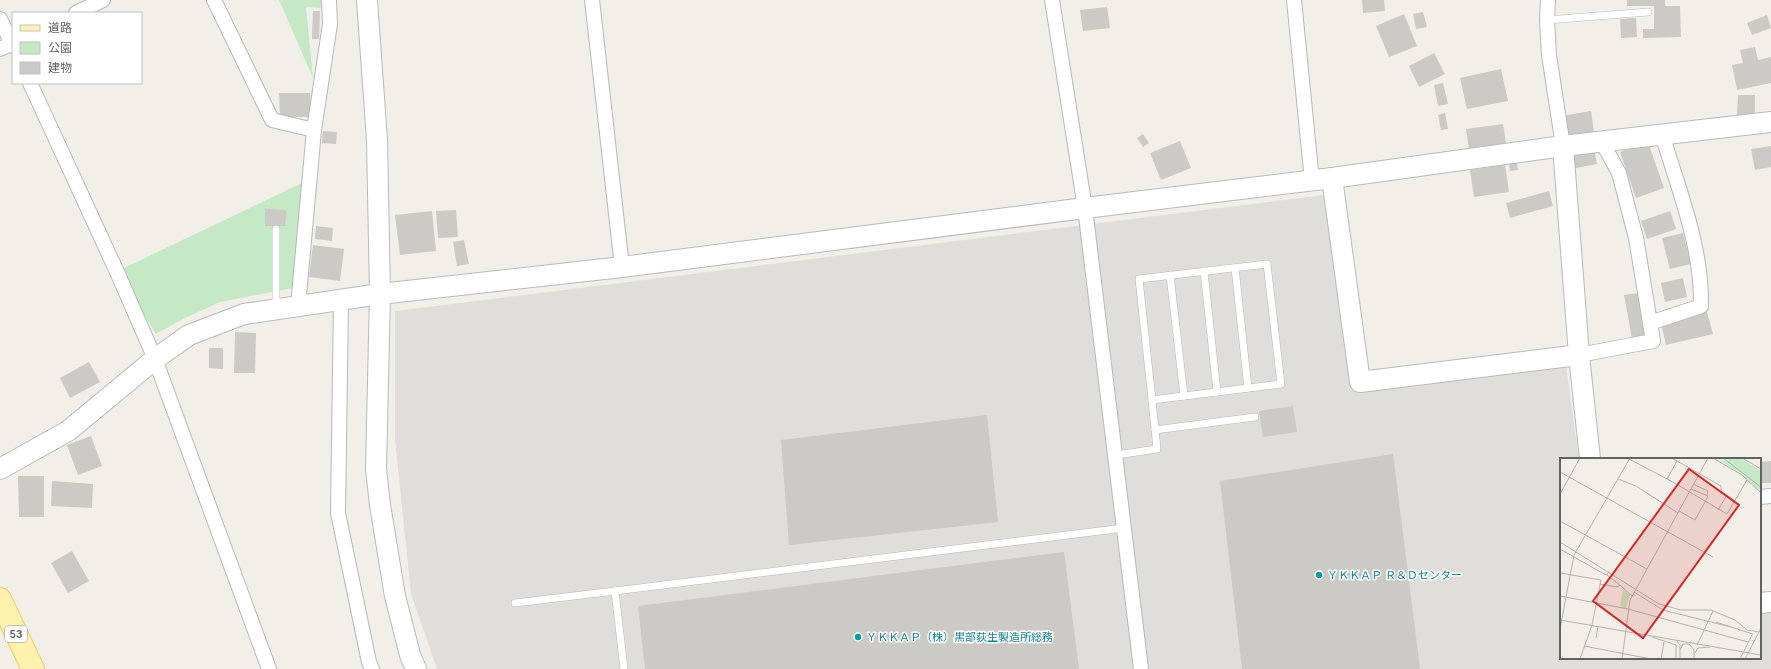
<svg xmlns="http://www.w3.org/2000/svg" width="1771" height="669" viewBox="0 0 1771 669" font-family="Inter,'Noto Sans JP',sans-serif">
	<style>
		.industrial { fill: #e0deda }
		.green { fill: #c5e8c5 }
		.building { fill: #cccac5 }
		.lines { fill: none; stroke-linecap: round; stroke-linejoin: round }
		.lane-casing { stroke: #b5b8bc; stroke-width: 8 }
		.street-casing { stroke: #b5b8bc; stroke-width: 16 }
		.secondary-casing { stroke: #b6babf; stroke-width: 22 }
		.primary-casing { stroke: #f2c960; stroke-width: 24 }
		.lane { stroke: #fff; stroke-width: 7 }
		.street { stroke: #fff; stroke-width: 14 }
		.secondary { stroke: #fff; stroke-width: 20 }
		.primary { stroke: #fff2af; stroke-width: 22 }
		.culture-dot { fill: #0f9aa8; stroke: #fff; stroke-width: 1.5 }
		.labels { text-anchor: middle; stroke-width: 3; stroke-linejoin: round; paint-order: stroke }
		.shield { fill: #fff; stroke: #8f9295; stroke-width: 1 }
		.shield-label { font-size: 10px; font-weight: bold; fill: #5f6368 }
		.culture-label { font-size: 11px; fill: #0d838f; stroke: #fff; text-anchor: start }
		.inset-road { fill: none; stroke: #b3b3b1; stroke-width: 1 }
		.view { fill: #d62828; fill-opacity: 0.15; stroke: #d62828; stroke-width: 2 }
		.inset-edge { fill: none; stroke: #5f6368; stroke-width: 2 }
	</style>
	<rect width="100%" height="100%" fill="#f1efe8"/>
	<path class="industrial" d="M1324 195 1353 391 1566 366 1579 459H1561V658H1760V614L1771 613V669H437L411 594 395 439V311Z"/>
	<g class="green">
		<path d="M279 0H321L323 8 306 7 313 78Z"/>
		<path d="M302 183 293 288 220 302 185 318 156 334 139 307 122 269Z"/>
	</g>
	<g class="building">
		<path d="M1362 0H1384L1385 11 1363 13Z"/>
		<path d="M1627 0H1665V6H1680L1681 37 1643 38V29H1654V6H1627Z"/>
		<path d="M1107 7 1110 28 1083 31 1080 10Z"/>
		<path d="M313 11H320L319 39H312Z"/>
		<path d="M1423 12 1427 27 1416 29 1413 14Z"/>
		<path d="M1404 14 1417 46 1389 57 1376 26Z"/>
		<path d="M1767 15 1771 28 1752 35 1747 23Z"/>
		<path d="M1636 18 1637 37 1621 38 1620 19Z"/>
		<path d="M1755 47 1758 60 1771 57V83L1737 90 1732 65 1743 63 1740 50Z"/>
		<path d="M1434 53 1445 74 1419 87 1409 66Z"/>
		<path d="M1501 69 1508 101 1467 109 1460 78Z"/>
		<path d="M1443 83 1448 104 1438 106 1434 85Z"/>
		<path d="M279 93H310V117H280Z"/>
		<path d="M1738 95H1755V116L1737 115Z"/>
		<path d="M1591 111 1594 132 1565 136 1562 116Z"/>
		<path d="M1445 113 1448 129 1441 130 1438 115Z"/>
		<path d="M1503 124 1506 143 1469 149 1466 129Z"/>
		<path d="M323 131 337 132 336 144 322 143Z"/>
		<path d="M1143 134 1149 143 1143 147 1137 138Z"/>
		<path d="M1180 141 1191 168 1161 180 1150 153Z"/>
		<path d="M1648 142 1664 188 1636 198 1620 152Z"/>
		<path d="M1771 146V167L1755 170 1751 149Z"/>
		<path d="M1594 149 1597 164 1571 169 1568 153Z"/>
		<path d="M1517 163 1518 170 1510 171 1509 164Z"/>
		<path d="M1505 165 1509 192 1474 197 1470 170Z"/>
		<path d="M1549 191 1553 206 1510 218 1506 203Z"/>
		<path d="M265 209 287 210 285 226H265Z"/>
		<path d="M456 210 458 237 438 238 436 211Z"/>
		<path d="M432 211 436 251 400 255 395 215Z"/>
		<path d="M1670 211 1676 229 1647 239 1641 221Z"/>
		<path d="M316 226 333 228 332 241 315 239Z"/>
		<path d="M1683 233 1691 264 1670 269 1662 238Z"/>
		<path d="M464 240 469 264 457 266 453 242Z"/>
		<path d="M313 245 344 249 340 281 309 277Z"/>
		<path d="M1683 278 1687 297 1665 302 1661 283Z"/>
		<path d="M1639 293 1647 337 1632 339 1624 295Z"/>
		<path d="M1707 312 1713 334 1666 345 1661 323Z"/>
		<path d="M235 332 256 333 255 373H234Z"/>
		<path d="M209 348H223V369L209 368Z"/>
		<path d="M89 362 100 382 70 398 60 378Z"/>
		<path d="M1293 406 1297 432 1263 437 1259 411Z"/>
		<path d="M987 415 998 522 789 545 781 440Z"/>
		<path d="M91 436 102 466 78 475 67 445Z"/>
		<path d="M1393 454 1420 669H1242L1220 481Z"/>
		<path d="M1771 461V483H1760V462Z"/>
		<path d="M18 476H44V517H19Z"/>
		<path d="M52 481 93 484 92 508 51 506Z"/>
		<path d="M72 551 89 581 68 593 51 563Z"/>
		<path d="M1064 552 1079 669H645L638 606Z"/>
	</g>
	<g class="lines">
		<g class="lane-casing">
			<g id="lane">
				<path d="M1547 20 1648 12"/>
				<path d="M276 229V307"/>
				<path d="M1235 268 1248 388"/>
				<path d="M1204 271 1217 392"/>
				<path d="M1170 275 1184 396"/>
				<path d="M1155 430 1255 417"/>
				<path d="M1116 455 1157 449 1152 400 1281 384 1267 264 1139 279 1152 400"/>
				<path d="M515 603 615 591"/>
				<path d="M624 669 615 591 1124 528"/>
			</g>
		</g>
		<g class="street-casing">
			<g id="street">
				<path d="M214 0 272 120 314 130 330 24 329 0"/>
				<path d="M592 0 622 267"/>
				<path d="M1052 0 1085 208 1141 669"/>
				<path d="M1294 0 1312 181"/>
				<path d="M1548 0 1547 20 1549 55 1563 146"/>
				<path d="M76 13 103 0"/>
				<path d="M0 19 13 46"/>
				<path d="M0 49 13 43"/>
				<path d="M30 83 117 272 155 359 269 669"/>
				<path d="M341 300 338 513 369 662 372 669"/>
				<path d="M298 306 314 130"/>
				<path d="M1650 323 1701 306C1702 246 1679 191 1662 134"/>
				<path d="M1579 355 1653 341 1636 238 1619 173 1602 142"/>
				<path d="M1760 497 1771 496"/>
			</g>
		</g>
		<g class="secondary-casing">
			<g id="secondary">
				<path d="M367 0 377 140 380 294 376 469 380 505 395 596 410 655 416 669"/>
				<path d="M1563 146 1579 355 1590 459"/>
				<path d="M1332 178 1360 382 1579 355"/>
				<path d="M0 469 68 431 155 359 189 335 244 314 380 294 622 267 1085 208 1332 178 1563 146 1771 122"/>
				<path d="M1760 603 1771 602"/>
			</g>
		</g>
		<g class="primary-casing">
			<path id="primary" d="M0 599 33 669"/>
		</g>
		<use href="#lane" class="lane"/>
		<use href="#street" class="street"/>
		<use href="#secondary" class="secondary"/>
		<use href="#primary" class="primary"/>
	</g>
	<g class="culture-dot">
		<circle cx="1319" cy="575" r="4"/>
		<circle cx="858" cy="637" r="4"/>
	</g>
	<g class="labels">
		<rect class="shield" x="5" y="626" width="22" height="16" rx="3"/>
		<g class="shield-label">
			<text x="16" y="638">53</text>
		</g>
		<g class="culture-label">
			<text x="1327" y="579">ＹＫＫＡＰ Ｒ＆Ｄセンター</text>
			<text x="866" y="641">ＹＫＫＡＰ（株）黒部荻生製造所総務</text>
		</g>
	</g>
	<g transform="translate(1560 458)">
		<rect width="201" height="201" fill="#f1efe8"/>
		<path d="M155 0 167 4 169 2 166 0H180L201 13V34L180 15ZM63 131 70 137 66 150 60 149Z" fill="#c5e8c5"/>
		<path class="inset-road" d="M67 0 111 23 167 56 187 22M153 0 182 17 201 35M163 0 201 29M182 0 201 11M117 3 161 28V33L175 43M0 14 153 99M58 21 76 28 118 55M107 21 117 3 111 0M133 26 148 33 147 37M0 36 20 0M158 52 167 37M119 53 135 62 145 44 148 38 131 31M0 63 87 111M0 84 99 146 121 152H151L175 162 187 172 199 174M0 91 44 116 47 117 49 113M0 115 41 122 32 167 20 201M40 126 57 129 60 127 47 117M60 127 72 138M74 134 103 152 171 169 156 164M0 138 68 151 188 184M0 162 201 197M171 169 193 176M0 171 14 97 70 0M92 179 116 187V201M36 180 38 168M117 183 120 187V201M137 187 153 153M24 188 91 201M120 192 123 186H129L134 192V201M135 195 138 190 150 189M62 201 70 142 148 0M101 201 104 184M180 201 192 177M185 201 201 170"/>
		<path class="view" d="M129 11 179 47 83 180 33 143Z"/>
		<rect width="201" height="201" class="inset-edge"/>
	</g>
	<rect x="12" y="12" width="130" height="72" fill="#ffffff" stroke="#bfc1c3"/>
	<rect x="20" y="25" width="20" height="6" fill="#fff2af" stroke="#bfc1c3"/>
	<text x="48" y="32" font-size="12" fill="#5f6368">道路</text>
	<rect x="20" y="42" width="20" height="12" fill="#c5e8c5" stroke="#bfc1c3"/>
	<text x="48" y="52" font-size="12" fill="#5f6368">公園</text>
	<rect x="20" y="62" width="20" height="12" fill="#cccac5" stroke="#bfc1c3"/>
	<text x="48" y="72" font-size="12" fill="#5f6368">建物</text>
</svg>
